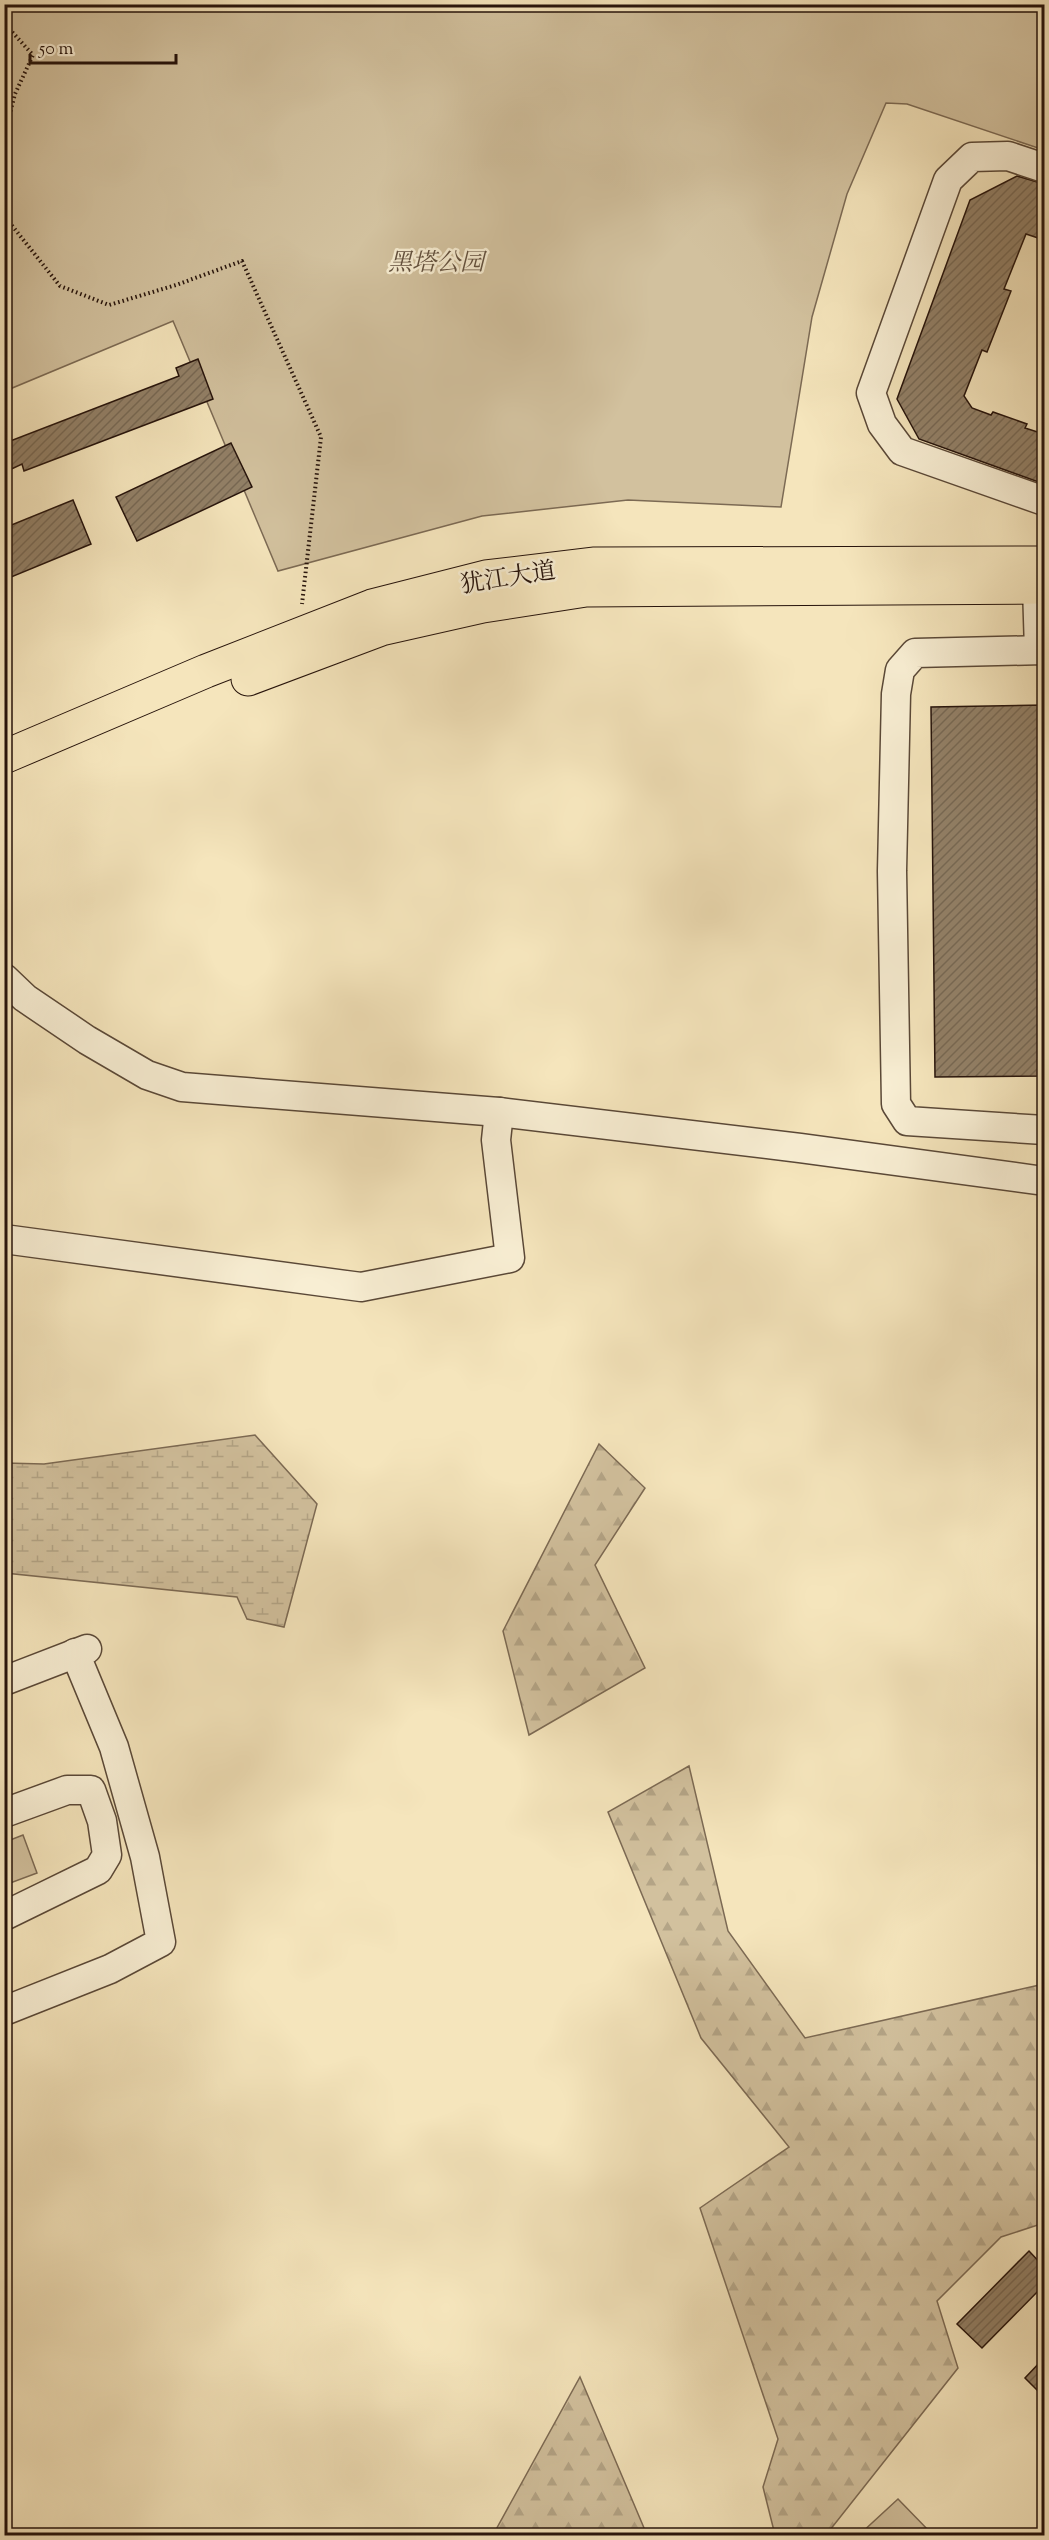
<svg xmlns="http://www.w3.org/2000/svg" width="1049" height="2540" viewBox="0 0 1049 2540" font-family="'Sorts Mill Goudy','Noto Serif SC',serif">
	<style>
		.green { fill: #d2c19e; stroke: #7c6a54; stroke-width: 1.5 }
		.forest { fill: url(#forest-firs); stroke: #7c6a54; stroke-width: 1.5 }
		.wetland { fill: url(#wetland-marsh); stroke: #7c6a54; stroke-width: 1.5 }
		.building { fill: url(#building-hatch); stroke: #26130b; stroke-width: 1.5 }
		.lines { fill: none; stroke-linecap: round; stroke-linejoin: round }
		.minor-casing { stroke: #5a4837; stroke-width: 31 }
		.major-casing { stroke: #26130b; stroke-width: 35 }
		.path { stroke: #26130b; stroke-width: 4; stroke-dasharray: 1.5 3; stroke-linecap: butt }
		.minor { stroke: #f8eed3; stroke-width: 28 }
		.major { stroke: #f5e5bc; stroke-width: 33 }
		.labels { text-anchor: middle; stroke-width: 5; stroke-linejoin: round; paint-order: stroke }
		.park-label { font-size: 24px; font-style: italic; fill: #62503e; stroke: #f8eed3 }
		.street-label { font-size: 24px; fill: #26130b; stroke: #f8eed3 }
	</style>
	<defs>
		<pattern id="forest-firs" width="22" height="20" patternUnits="userSpaceOnUse" patternTransform="scale(1.5)"><rect width="22" height="20" fill="#d2c19e"/><path d="M5 1l3.5 6h-7zM16 11l3.5 6h-7z" fill="#b4a587"/></pattern>
		<pattern id="wetland-marsh" width="20" height="14" patternUnits="userSpaceOnUse" patternTransform="scale(1.5)"><rect width="20" height="14" fill="#d2c19e"/><path d="M1 5h8M5 5V1M11 12h8M15 12V8" fill="none" stroke="#b4a587"/></pattern>
		<pattern id="building-hatch" width="6" height="6" patternUnits="userSpaceOnUse" patternTransform="scale(1.5)"><rect width="6" height="6" fill="#928067"/><path d="M-1 1l2-2M0 6l6-6M5 7l2-2" fill="none" stroke="#776853"/></pattern>
	</defs>
	<rect width="100%" height="100%" fill="#f5e5bc"/>
	<filter id="stains"><feTurbulence type="fractalNoise" baseFrequency=".00333" numOctaves="4"/><feColorMatrix values="0 0 0 0 .2 0 0 0 0 .09 0 0 0 0 .02 0 0 0 .5 -.17"/></filter>
	<radialGradient id="worn" r=".72"><stop offset=".6" stop-color="#630" stop-opacity="0"/><stop offset="1" stop-color="#630" stop-opacity=".3"/></radialGradient>
	<g class="green">
		<path d="M5 5H1044V150L907 104 886 103 847 194 812 317 781 507 628 500 482 516 278 571 173 321 5 391Z"/>
		<path d="M23 1835 37 1873 5 1885V1842Z"/>
		<path d="M898 2499 932 2534 859 2535Z"/>
	</g>
	<g class="forest">
		<path d="M599 1444 645 1488 595 1565 645 1668 529 1735 503 1631Z"/>
		<path d="M689 1766 728 1931 805 2038 1044 1984V2223L1001 2237 937 2301 958 2368 826 2535H775L763 2487 778 2439 700 2208 789 2147 701 2038 608 1812Z"/>
		<path d="M580 2377 647 2535H493Z"/>
	</g>
	<path class="wetland" d="M255 1435 317 1504 284 1627 247 1619 237 1597 5 1573V1463L44 1464Z"/>
	<g class="building">
		<path d="M1017 176 1044 184V240L1026 234 1004 289 1011 291 987 352 982 350 964 396 972 408 991 415 993 412 1027 424 1025 428 1044 434V484L919 439 897 399 970 200Z"/>
		<path d="M198 359 213 399 24 471 22 464 5 472V443L179 376 176 368Z"/>
		<path d="M231 443 252 487 137 541 116 497Z"/>
		<path d="M73 500 91 544 4 580V528Z"/>
		<path d="M1044 705V1076L935 1077 931 707Z"/>
		<path d="M1029 2251 1044 2267V2285L982 2348 957 2324Z"/>
		<path d="M1044 2358V2397L1025 2378Z"/>
	</g>
	<g class="lines">
		<g class="minor-casing">
			<g id="minor">
				<path d="M1044 168 1008 156 972 157 948 180 871 393 882 424 902 451 1044 501"/>
				<path d="M1037 587 1039 650"/>
				<path d="M1044 650 915 653 900 670 896 694 892 871 896 1104 907 1121 1044 1130"/>
				<path d="M4 978 25 998 87 1040 147 1075 182 1087 499 1112 800 1148 1044 1181"/>
				<path d="M4 1239 361 1287 510 1258 496 1140 499 1112"/>
				<path d="M4 1681 87 1649"/>
				<path d="M4 1813 67 1790H91L102 1821 107 1855 98 1870 4 1916"/>
				<path d="M4 2011 110 1969 161 1942 145 1857 114 1747 75 1653"/>
			</g>
		</g>
		<g class="major-casing">
			<g id="major">
				<path d="M248 679 381 629 483 606 586 590 1044 587"/>
				<path d="M4 757 206 671 372 606 486 577 595 564 1044 563"/>
			</g>
		</g>
		<g class="path">
			<path d="M4 17 5 24 33 55 15 94 4 136"/>
			<path d="M4 187 6 218 60 286 109 305 176 285 242 261 321 437 302 604"/>
		</g>
		<use href="#minor" class="minor"/>
		<use href="#major" class="major"/>
	</g>
	<g class="labels">
		<g class="park-label">
			<text x="436" y="270">黑塔公园</text>
		</g>
		<g class="street-label">
			<text transform="translate(508 577) rotate(-9)" y="8">犹江大道</text>
		</g>
	</g>
	<rect width="1049" height="2540" fill="none" stroke="#f5e5bc" stroke-width="24"/>
	<rect x="6" y="6" width="1037" height="2528" fill="none" stroke="#26130b" stroke-width="3"/>
	<rect x="12" y="12" width="1025" height="2516" fill="none" stroke="#26130b" stroke-width="1.5"/>
	<path d="M30 54v9h146v-9" fill="none" stroke="#26130b" stroke-width="3"/>
	<text x="39" y="54" font-size="18" fill="#26130b" stroke="#f8eed3" stroke-width="4.5" paint-order="stroke">50 m</text>
	<rect width="100%" height="100%" filter="url(#stains)"/>
	<rect width="100%" height="100%" fill="url(#worn)"/>
</svg>
